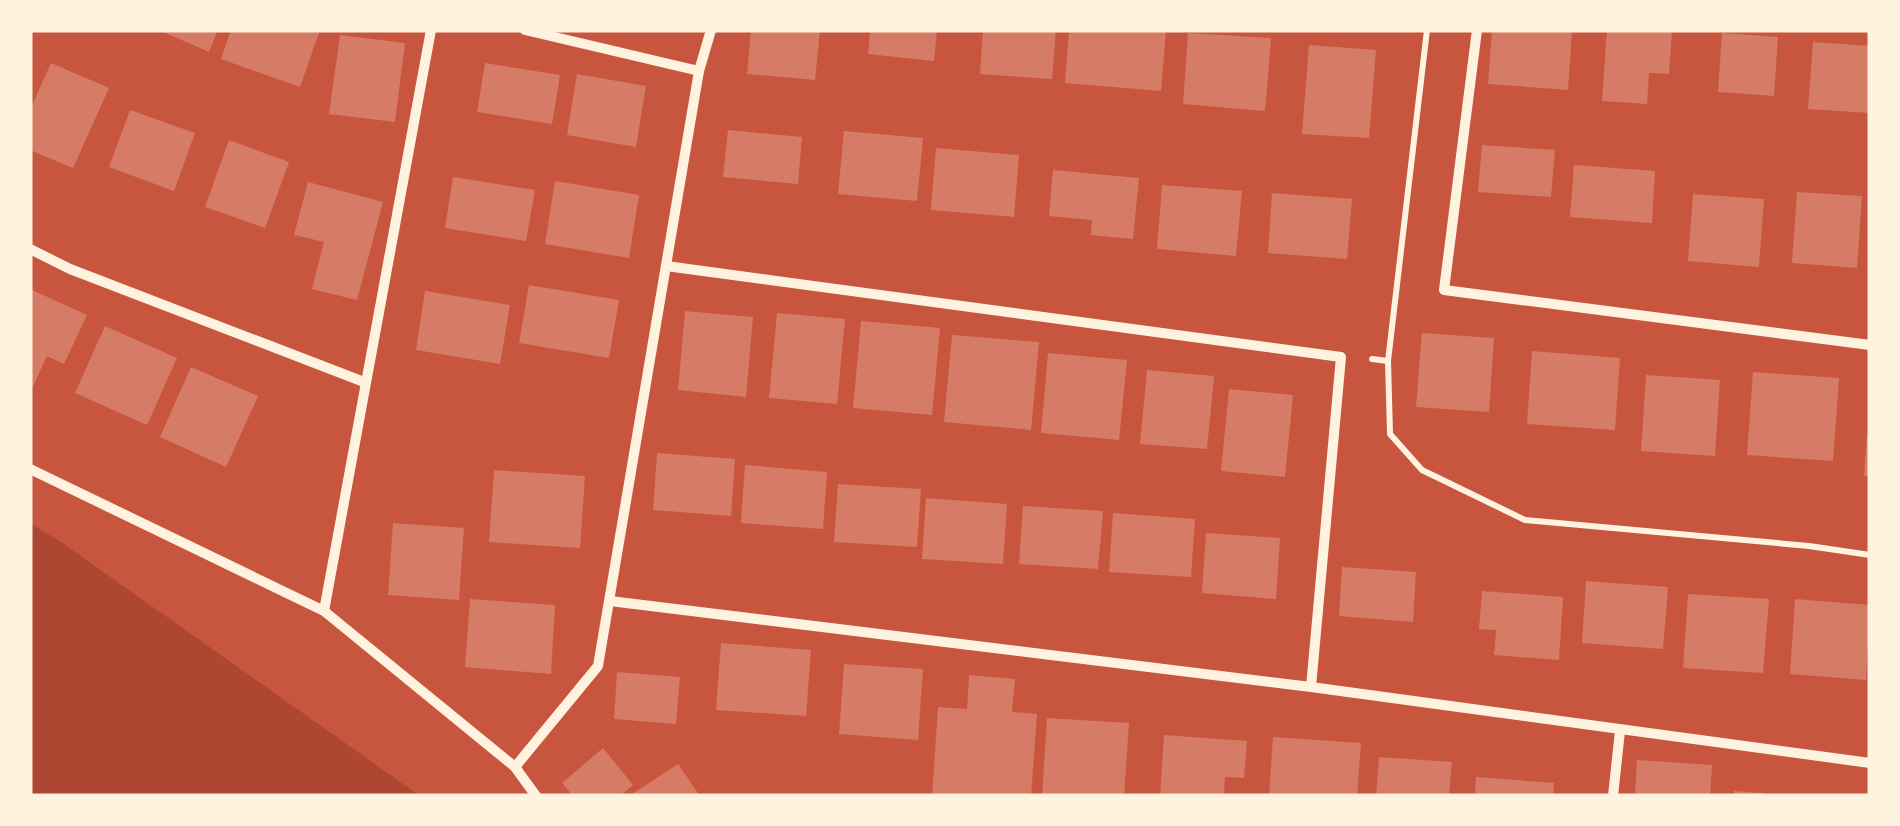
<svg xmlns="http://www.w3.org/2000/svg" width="1900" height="826" viewBox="0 0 1900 826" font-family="Jost,sans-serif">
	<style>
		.green { fill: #ae4732 }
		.building { fill: #d67c66 }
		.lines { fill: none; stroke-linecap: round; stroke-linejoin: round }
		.path { stroke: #fff3e0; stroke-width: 6 }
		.minor { stroke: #fff3e0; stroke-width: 10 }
	</style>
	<rect width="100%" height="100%" fill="#c8553d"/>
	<path class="green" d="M30 523 61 542 420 796H30Z"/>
	<g class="building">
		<path d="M159 30H218L209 52Z"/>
		<path d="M231 30H320L300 87 221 59Z"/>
		<path d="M751 30H820L815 80 747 74Z"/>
		<path d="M870 30H937L934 61 868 54Z"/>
		<path d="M983 30H1056L1052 79 980 74Z"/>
		<path d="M1069 30H1166L1161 91 1065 83Z"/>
		<path d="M1492 30H1572L1568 90 1488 84Z"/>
		<path d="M1607 30H1672L1669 74 1649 73 1647 104 1602 101Z"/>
		<path d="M1188 33 1271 38 1265 111 1183 104Z"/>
		<path d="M1722 33 1778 37 1774 96 1718 92Z"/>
		<path d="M340 35 405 43 395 122 329 114Z"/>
		<path d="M1813 42 1870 46V113L1808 109Z"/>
		<path d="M1309 45 1376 50 1369 138 1302 134Z"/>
		<path d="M51 63 109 88 73 168 30 150V110Z"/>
		<path d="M485 63 560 75 552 124 477 112Z"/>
		<path d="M577 74 646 86 636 147 567 135Z"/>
		<path d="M130 110 195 133 174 191 109 167Z"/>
		<path d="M728 130 802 137 798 184 723 177Z"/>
		<path d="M844 131 923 138 917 201 838 194Z"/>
		<path d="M229 140 289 162 265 228 205 207Z"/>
		<path d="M1482 145 1555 150 1551 197 1478 192Z"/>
		<path d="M936 148 1019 155 1014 217 931 210Z"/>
		<path d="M1574 165 1655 171 1652 223 1570 217Z"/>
		<path d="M1053 170 1139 178 1133 239 1091 235 1092 220 1049 216Z"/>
		<path d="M453 177 535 190 526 241 445 228Z"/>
		<path d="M555 181 639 195 629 258 545 244Z"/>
		<path d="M308 182 383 202 357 300 312 289 324 242 294 235Z"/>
		<path d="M1162 185 1242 191 1236 256 1157 249Z"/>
		<path d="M1797 192 1862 196 1857 268 1792 263Z"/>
		<path d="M1272 193 1352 199 1347 259 1268 253Z"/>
		<path d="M1693 194 1764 199 1759 267 1688 261Z"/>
		<path d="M529 285 619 300 609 358 519 343Z"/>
		<path d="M30 289 87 315 64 364 47 356 30 393Z"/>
		<path d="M425 291 510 305 500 364 416 350Z"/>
		<path d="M685 311 753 317 746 397 678 390Z"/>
		<path d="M777 313 845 319 837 404 769 398Z"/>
		<path d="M861 321 940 328 932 415 853 408Z"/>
		<path d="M105 326 177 358 147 425 75 393Z"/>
		<path d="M1422 333 1494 338 1489 412 1416 407Z"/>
		<path d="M952 335 1039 342 1031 430 944 422Z"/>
		<path d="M1532 351 1620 358 1615 430 1527 424Z"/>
		<path d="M1048 353 1127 360 1119 440 1041 433Z"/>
		<path d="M191 367 258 396 226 467 160 437Z"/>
		<path d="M1147 370 1214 376 1207 449 1140 444Z"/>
		<path d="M1753 372 1839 378 1833 461 1747 455Z"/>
		<path d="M1646 375 1720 380 1715 456 1641 451Z"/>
		<path d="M1229 389 1293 395 1285 477 1221 471Z"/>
		<path d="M1867 435H1870V476H1864Z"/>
		<path d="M657 453 735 459 731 516 653 510Z"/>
		<path d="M745 465 827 472 823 529 741 523Z"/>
		<path d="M494 470 585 476 580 548 489 542Z"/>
		<path d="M838 484 921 489 917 547 834 542Z"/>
		<path d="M926 498 1007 504 1003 564 922 559Z"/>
		<path d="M1023 506 1103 511 1098 569 1019 564Z"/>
		<path d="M1113 513 1195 519 1191 577 1109 572Z"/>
		<path d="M393 523 464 528 459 600 388 595Z"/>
		<path d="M1206 533 1280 538 1276 599 1202 593Z"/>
		<path d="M1342 567 1416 572 1413 622 1339 616Z"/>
		<path d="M1586 581 1668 587 1663 649 1582 643Z"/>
		<path d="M1482 591 1563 597 1559 660 1494 655 1496 630 1479 629Z"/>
		<path d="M1688 594 1769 599 1763 673 1683 668Z"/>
		<path d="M470 599 555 605 551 674 465 667Z"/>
		<path d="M1795 599 1870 605 1866 680 1790 674Z"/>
		<path d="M721 643 811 650 806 716 716 710Z"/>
		<path d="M844 664 923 669 918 740 839 734Z"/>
		<path d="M617 672 680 677 676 724 614 719Z"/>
		<path d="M969 675 1015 679 1012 712 1037 714 1031 796H932L938 707 967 709Z"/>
		<path d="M1047 718 1129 723 1124 796H1042Z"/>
		<path d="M1164 735 1247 741 1244 778 1225 777 1224 796H1160Z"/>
		<path d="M1273 737 1361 743 1357 796H1269Z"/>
		<path d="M603 748 633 785 620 796H573L562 783Z"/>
		<path d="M1379 757 1452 762 1449 796H1376Z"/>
		<path d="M1637 760 1712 765 1710 796H1635Z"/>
		<path d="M678 764 700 796H629Z"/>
		<path d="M1476 777 1554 783 1553 796H1475Z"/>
		<path d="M1734 791 1763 793V796H1734Z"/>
	</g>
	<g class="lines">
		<g class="path">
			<path d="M1372 359 1388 361 1390 434 1422 470 1525 520 1809 546 1870 555"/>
			<path d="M1388 361 1427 30"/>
		</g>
		<g class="minor">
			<path d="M525 30 699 71"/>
			<path d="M1477 30 1444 290 1870 345"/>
			<path d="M30 249 70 269 364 382"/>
			<path d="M666 266 1341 357 1311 687"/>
			<path d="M30 469 324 611 515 767 536 796"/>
			<path d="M610 601 1311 687 1870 763"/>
			<path d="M324 611 431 30"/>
			<path d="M515 767 598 666 699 71 711 30"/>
			<path d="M1613 796 1620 731"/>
		</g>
	</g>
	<rect width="1900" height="826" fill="none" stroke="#fff3e0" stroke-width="65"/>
</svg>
